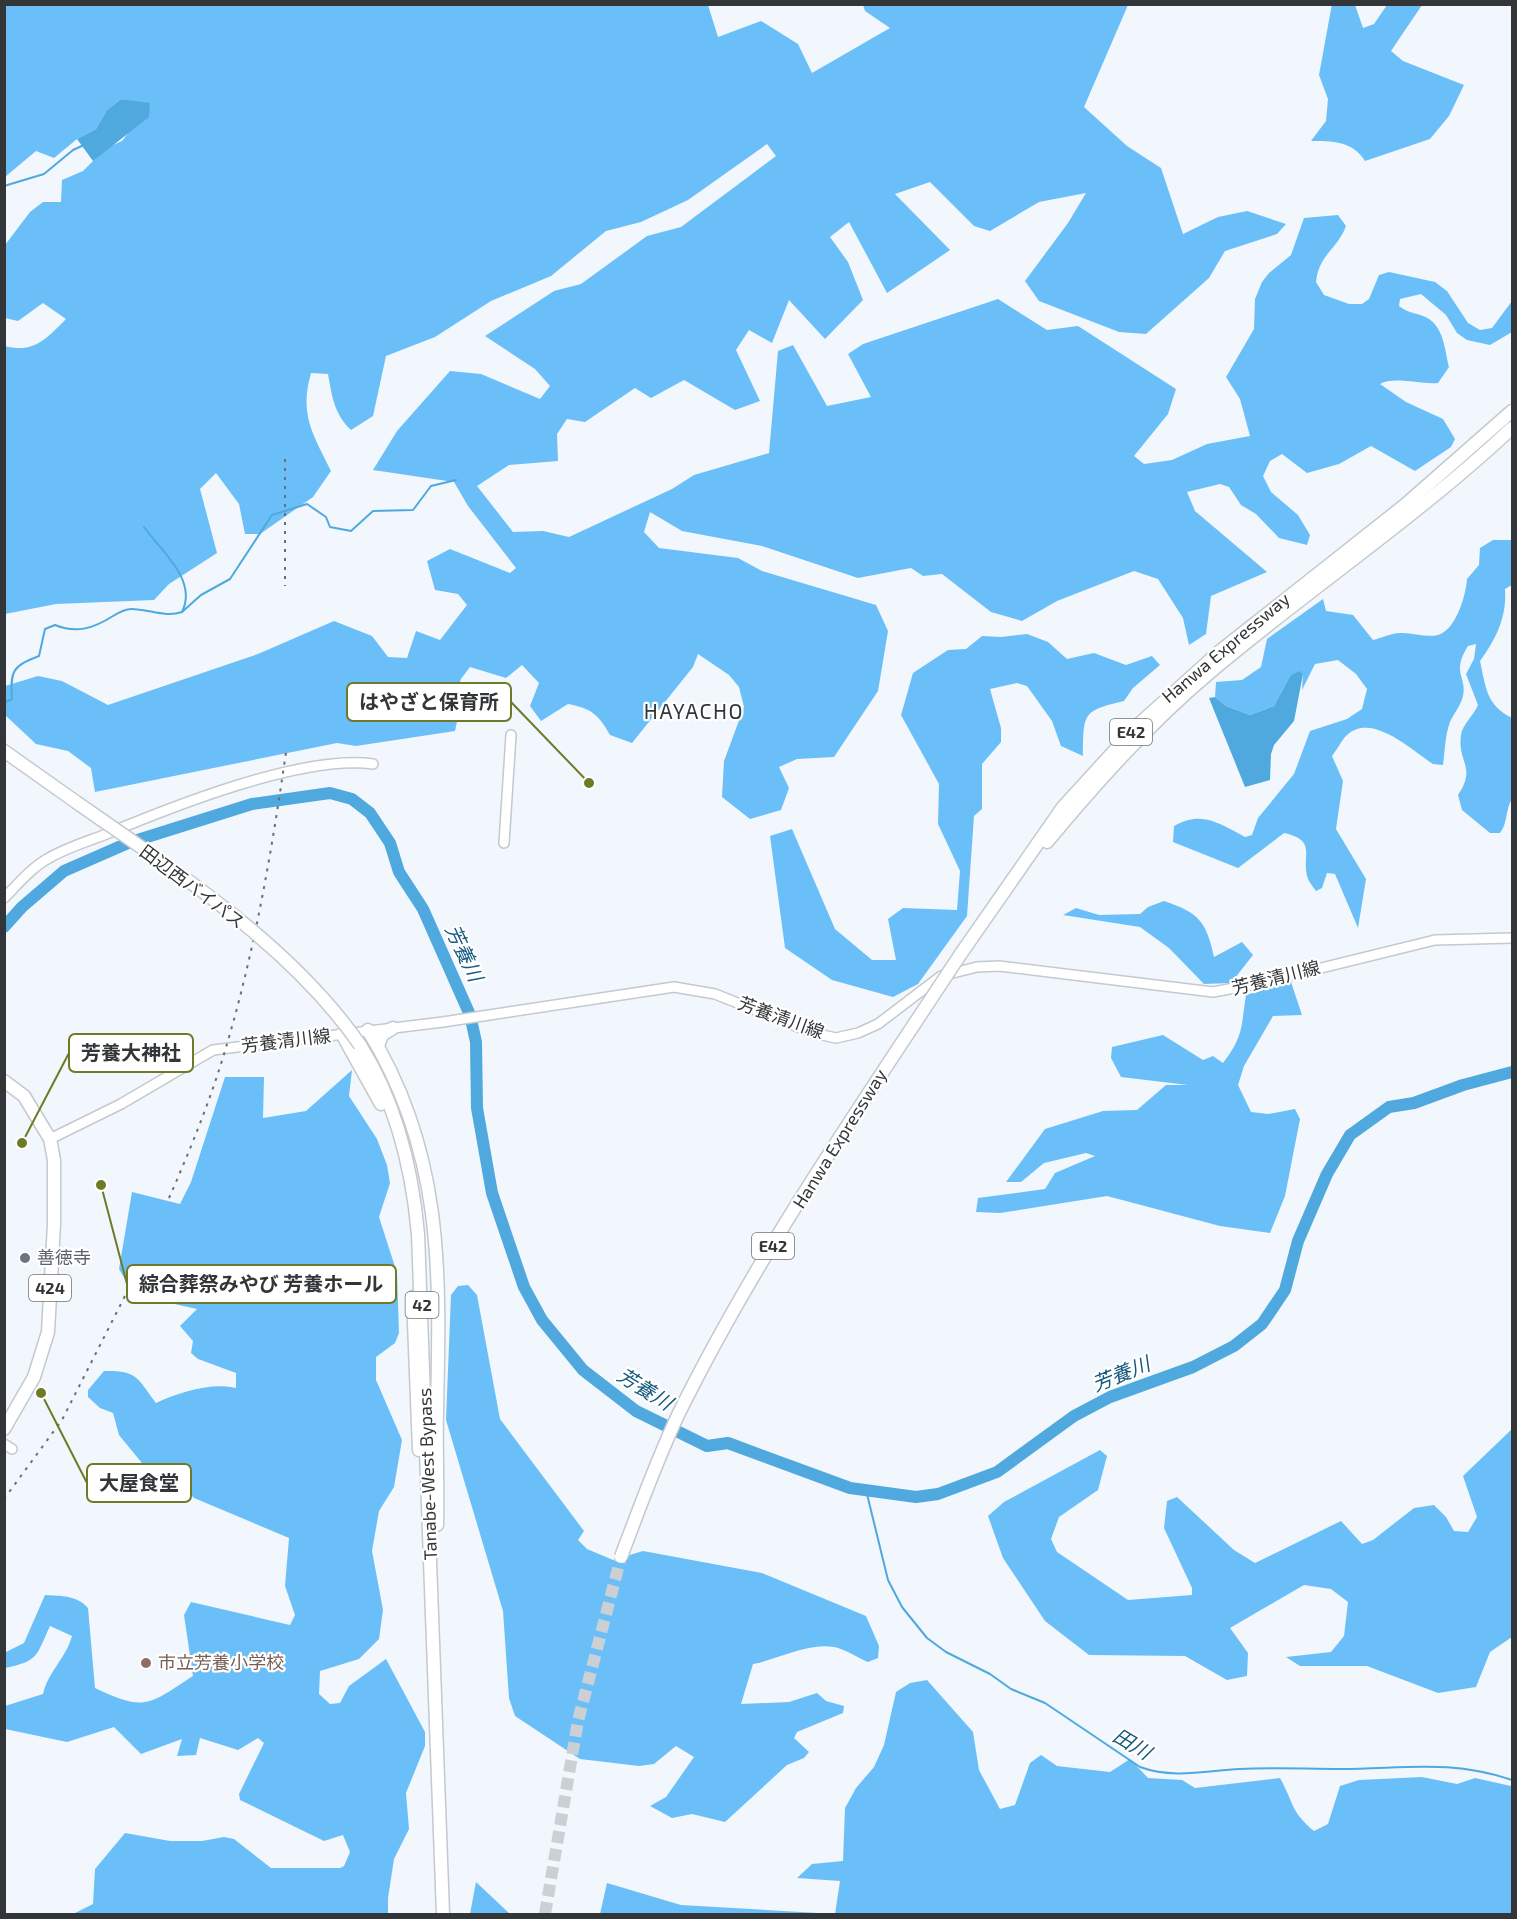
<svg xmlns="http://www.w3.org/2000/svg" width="1517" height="1919" viewBox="0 0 1517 1919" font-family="'Exo 2','Noto Sans JP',sans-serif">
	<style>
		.forest { fill: #6bbff8 }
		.water { fill: #4fa9de }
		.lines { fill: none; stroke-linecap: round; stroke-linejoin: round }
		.stream { stroke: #4fa9de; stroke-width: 2 }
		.river { stroke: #4fa9de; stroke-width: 12 }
		.highway-tunnel { stroke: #cbd0d5; stroke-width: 12; stroke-dasharray: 12 6; stroke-linecap: butt }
		.secondary-casing { stroke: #c3c9ce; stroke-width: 12 }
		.highway-casing { stroke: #c3c9ce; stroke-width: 15 }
		.secondary { stroke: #fff; stroke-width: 9 }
		.highway { stroke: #fff; stroke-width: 12 }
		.rail { stroke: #6c6f72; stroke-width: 2; stroke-dasharray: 3 6; stroke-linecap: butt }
		.highway-bridge-casing { stroke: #c3c9ce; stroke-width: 15; stroke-linecap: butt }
		.highway-bridge { stroke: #fff; stroke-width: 12 }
		.worship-dot { fill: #6b7280; stroke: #fff; stroke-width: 2 }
		.education-dot { fill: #8d6e63; stroke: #fff; stroke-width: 2 }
		.labels { text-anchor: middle; stroke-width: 4.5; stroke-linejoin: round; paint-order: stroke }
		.shield { fill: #fff; stroke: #707274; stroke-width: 1.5 }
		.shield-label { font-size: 16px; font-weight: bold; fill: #333638 }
		.street-label { font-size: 18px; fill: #333638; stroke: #fff }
		.worship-label { font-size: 18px; fill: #5b616d; stroke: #fff; text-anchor: start }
		.education-label { font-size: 18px; fill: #785e54; stroke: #fff; text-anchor: start }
		.water-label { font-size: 20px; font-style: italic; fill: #15597d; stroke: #fff }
		.quarter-label { font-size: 21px; letter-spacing: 1.5px; fill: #333638; stroke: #fff }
		.leader { fill: none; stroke: #6f7a26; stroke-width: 2 }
		.callout-dot { fill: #6f7a26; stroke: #fff; stroke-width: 2 }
		.callout { fill: #fff; stroke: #6f7a26; stroke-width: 2 }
		.callout-label { font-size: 20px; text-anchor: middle; font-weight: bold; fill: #333638 }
	</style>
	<rect width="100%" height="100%" fill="#f1f7fc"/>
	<g class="forest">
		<path d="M1332 4 1355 5 1363 28 1374 24 1387 5H1422L1391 51 1403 61 1464 85 1449 116 1430 139 1365 161C1353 141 1332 141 1311 141L1326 121 1328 99 1319 75Z"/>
		<path d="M5 5H708L718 37 761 21 798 44 812 73 890 28 865 11 863 5H1128L1084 107 1127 146 1161 168 1183 234 1218 217 1247 211 1286 224 1277 234 1225 251 1209 278 1146 334 1119 332 1039 301 1025 281 1068 223 1086 193 1039 202 990 231 974 226 930 182 895 194 950 250 887 293 849 222 830 237 848 262 863 300 825 339 789 300 772 343 749 330 736 350 760 401 735 410 684 380 651 398 635 388 585 422 567 419 557 434 558 461 509 465 477 486 513 532 543 531 569 537 672 489 694 475 769 453 778 351 793 345 827 406 871 397 848 354 863 344 998 299 1047 330 1078 326 1176 389 1168 414 1134 456 1144 464 1172 460 1207 444 1250 436 1240 399 1226 377 1254 329 1255 299 1262 282 1269 273 1291 255 1304 218 1338 215 1346 226C1337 250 1319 254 1316 282L1324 295 1349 304H1362L1369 299 1379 275 1389 272 1435 282 1447 291 1468 323 1480 330 1492 328 1512 301V332L1490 345 1467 340 1457 333 1446 315 1421 294 1400 299 1399 306C1408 314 1420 313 1429 319 1444 329 1445 351 1449 367L1438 383C1421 385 1394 376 1380 384L1406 402 1443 419 1455 439 1451 447 1415 471 1371 446 1339 464 1307 473 1282 454 1270 461 1263 476 1271 492 1298 515 1310 535 1307 545 1279 538 1256 514 1241 505 1229 487 1220 484 1187 492 1195 511 1267 572 1211 596 1206 634 1189 645 1183 618 1158 579 1134 571 1057 601 1022 621 991 612 942 574 923 576 911 568 858 578 762 546 682 531 650 512 644 532 659 548 738 558 762 571 876 605 888 631 878 691 834 757 797 759 779 767 789 788 781 810 750 819 722 797 724 761 744 707 739 687 729 675 698 654 693 667 632 743 610 735C599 715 591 708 568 704L541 721 530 706 539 683 522 665 506 678 470 667 461 679 453 701 459 712 455 731 356 746 337 743 95 792 91 768 68 751 36 744 5 715V686L38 676 62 681 108 705 258 654 334 621 372 636 388 657 407 658 416 631 440 640 467 605 458 594 435 590 427 561 450 549 510 573 516 568 468 506 454 482 373 470 397 431 450 371 481 374 540 399 550 386 535 369 485 336 554 291 581 284 647 236 681 227 776 156 767 144 688 200 641 222 606 231 551 276 491 301 435 337 386 356 373 416 351 430C334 414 332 396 328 374L311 373C299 415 313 434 331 471L313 497 260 534H245L239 504 216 473 200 489 217 553 169 584 154 600 56 604 5 614V346C34 354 47 338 66 319L43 303 18 321 5 318V245L30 212 43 202H61L62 180 83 171 106 148 122 141 150 104 121 99 107 110 96 129 77 139 54 158 36 151 5 177Z"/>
		<path d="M1493 540H1512V585L1505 589C1507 617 1496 639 1480 661 1486 688 1486 705 1512 718V799C1505 810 1508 823 1500 833H1490L1462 810 1458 795C1477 767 1457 762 1461 735 1462 725 1474 715 1478 705L1466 674 1474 659 1476 644 1468 646C1451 673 1467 676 1463 696 1460 707 1454 713 1450 722 1445 735 1445 751 1443 765L1433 764C1411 750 1371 711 1346 736 1341 741 1337 750 1332 756L1343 781 1336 829 1366 879 1358 928 1335 874 1327 873 1322 888 1316 891C1313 887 1310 883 1308 879 1300 856 1319 841 1284 833L1238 868 1173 842 1174 826C1202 810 1220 824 1245 837L1252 835 1258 818 1294 774 1310 731 1347 719 1362 709 1367 689 1356 674 1338 660 1315 664 1302 690 1303 674 1290 676 1274 706 1250 715 1226 706 1215 697 1216 682 1242 680 1261 667 1267 639 1323 599 1326 611 1353 615 1373 640C1381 638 1392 633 1400 633 1412 632 1425 638 1438 635 1456 630 1466 595 1467 579L1479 565 1480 548Z"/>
		<path d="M1027 634 1048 642 1067 659 1094 653 1126 665 1152 656 1160 665 1133 688 1124 701C1081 711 1084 714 1083 756L1061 746 1052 721 1027 686 1017 683 990 689 1001 728V742L982 764V809L974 816 967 916 918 984 893 997 832 980 785 948 770 836 792 829 835 929 872 960H896L888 919 903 908 957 910 960 871 938 824 939 784 901 715 913 673 948 650 966 649 982 636 1001 637Z"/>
		<path d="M1164 901C1200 913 1206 922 1214 957L1242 942 1253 955 1231 983 1204 984 1169 948 1140 927 1063 915 1076 908 1099 915 1140 914 1148 907Z"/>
		<path d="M1291 982 1302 1015 1273 1016 1244 1066 1238 1085 1251 1112 1268 1114 1295 1109 1300 1119 1285 1196 1270 1233 1220 1226 1107 1196 1000 1213 976 1212 978 1198 1045 1189 1055 1173 1095 1156 1086 1153 1044 1163 1021 1182H1006L1045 1129 1103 1111 1137 1110 1166 1085H1188L1121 1077 1111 1058 1112 1047 1163 1035 1203 1060 1213 1056 1223 1063C1244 1036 1241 1026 1246 995Z"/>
		<path d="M352 1070 349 1096 377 1139 387 1165 390 1183 379 1217 397 1273 399 1333 395 1343 376 1357V1380L402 1440 394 1487 379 1511 372 1551 383 1610 379 1639 359 1659 320 1671 319 1694 330 1704 340 1703 349 1686 386 1659 425 1732V1746L406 1793 409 1829 394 1859 388 1898V1914H73L93 1904 95 1869 125 1833 170 1841H202L224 1837 234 1839 271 1868H340L344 1866 350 1852 343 1835 324 1841 240 1800 239 1794 264 1743 258 1738 238 1750 200 1738 196 1755 177 1756 182 1739 141 1754 114 1727 67 1742 5 1729V1706L43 1694C48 1672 66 1658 72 1636L50 1626C36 1656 39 1661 5 1668L4 1653 24 1643 45 1595C61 1596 77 1595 88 1608L95 1688C146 1712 148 1705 193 1676L184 1615 191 1602 290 1625 295 1615 285 1586 289 1538 194 1498 177 1481 146 1468 119 1435 113 1413 100 1408 88 1397V1390L104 1371C138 1370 137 1378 156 1403 179 1392 212 1382 236 1388V1373L198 1359 191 1353 193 1341 180 1326 197 1309 134 1295 119 1269 132 1192 180 1204 191 1182 225 1077H264L263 1118 306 1111Z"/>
		<path d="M468 1285 477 1295 500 1419 584 1531 578 1540 587 1549 613 1560 643 1551 762 1573 866 1616 879 1646 878 1658 868 1662C858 1658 845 1649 834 1647 806 1643 780 1659 753 1664L741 1704 789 1702 817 1693 826 1701 844 1706 843 1713 797 1732 794 1738 809 1752 804 1758 787 1765 725 1822 692 1814 672 1818 650 1806 666 1797 694 1757 676 1746 654 1764 639 1766 580 1759 515 1716 509 1698 503 1611 446 1420 451 1295 458 1286Z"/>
		<path d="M1512 1429V1637L1490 1652 1476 1687 1438 1693 1367 1666H1300L1286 1657 1331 1652 1344 1636 1348 1602 1331 1589 1304 1585 1230 1628 1248 1653 1247 1676 1227 1680 1185 1656 1089 1655 1045 1621 1003 1558 988 1516 1004 1502 1100 1450 1107 1456 1098 1490 1059 1517 1051 1539 1057 1552 1128 1600 1192 1595V1588L1164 1528 1167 1501 1177 1497 1234 1550 1255 1563 1341 1521 1362 1544 1373 1540 1414 1508 1434 1505 1446 1517 1454 1531 1468 1532 1477 1517 1463 1476Z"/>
		<path d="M927 1680 973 1732 979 1770 1000 1809 1015 1805 1030 1763 1041 1755 1057 1766 1110 1772 1130 1759 1148 1778 1182 1780 1195 1788 1280 1778C1294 1803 1290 1811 1314 1831L1328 1824 1340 1786 1359 1780 1422 1777 1457 1784 1475 1778 1511 1786 1512 1914H600L607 1883 681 1905 835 1914 840 1881 797 1878 812 1864 843 1861 845 1808 856 1788 874 1767 884 1745 896 1692 910 1683Z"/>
		<path d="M476 1882 510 1914H470Z"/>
	</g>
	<g class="water">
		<path d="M121 99 150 103 149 117 93 161 77 139 96 129 107 110Z"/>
		<path d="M1299 671 1303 674 1294 721 1274 745 1271 754 1270 780 1245 787 1209 698 1215 697 1226 706 1250 715 1274 706 1290 676Z"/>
	</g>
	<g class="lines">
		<g class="stream">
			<path d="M4 186 44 174 73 150 84 145"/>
			<path d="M182 612 201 595 230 579 272 515 307 504 326 517 330 527 351 531 373 511 413 510 431 486 456 480"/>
			<path d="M4 703 12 699C10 670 13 666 39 656L45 629 55 625C77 634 94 628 113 616 118 613 125 609 131 609 149 609 165 618 182 612 198 580 161 551 144 527"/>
			<path d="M866 1490 888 1580 902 1607 927 1638 946 1652 990 1674 1011 1689 1045 1703 1140 1767C1173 1779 1205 1771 1239 1769 1273 1767 1306 1769 1340 1769 1404 1769 1449 1759 1512 1780"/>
		</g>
		<path class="river" d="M4 927 22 907 64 871 128 843 252 804 330 793 352 799 370 813 390 843 399 872 423 909 470 1015 476 1042 477 1108 492 1193 524 1287 542 1320 583 1370 636 1411 707 1446 728 1443 850 1488 916 1497 938 1494 997 1472 1074 1416 1110 1397 1193 1367 1234 1346 1262 1324 1285 1290 1298 1241 1327 1174 1350 1135 1389 1107 1414 1103 1463 1085 1512 1072"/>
		<path class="highway-tunnel" d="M545 1914 578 1721 621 1557"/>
		<g class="secondary-casing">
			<g id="secondary">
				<path d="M504 843 511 735"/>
				<path d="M4 898C18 884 32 867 49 858 66 848 86 842 104 835 171 807 303 754 373 764"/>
				<path d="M50 1139 121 1104 213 1050 443 1022 674 987 715 994 813 1033 836 1038 858 1033 878 1024 941 976 977 967 999 966 1213 992 1256 984 1435 940 1512 938"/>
				<path d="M4 1444 12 1449"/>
			</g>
		</g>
		<g class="highway-casing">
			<g id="highway">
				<path d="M4 751 76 802"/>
				<path d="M1047 842C1097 782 1148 725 1208 674 1307 590 1417 517 1512 428"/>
				<path d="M960 955 1063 807 1138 725 1219 652 1405 505 1512 411"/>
				<path d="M368 1030C444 1153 440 1272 437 1411 436 1449 438 1487 437 1525"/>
				<path d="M342 1034 381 1104"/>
				<path d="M360 1045C396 1102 412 1167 418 1234L443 1914"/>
				<path d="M378 1046 382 1035 393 1028"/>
				<path d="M4 1081 24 1096 50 1139 54 1160V1224L48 1332 34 1377 4 1429"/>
				<path d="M413 1297 419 1450"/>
			</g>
		</g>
		<use href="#secondary" class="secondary"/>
		<use href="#highway" class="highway"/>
		<g class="rail">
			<path d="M285 459V586"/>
			<path d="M169 1198C191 1148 212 1096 227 1044 255 949 272 850 286 752"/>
			<path d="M4 1499 62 1420 129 1288"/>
		</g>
		<g class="highway-bridge-casing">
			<g id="highway-bridge">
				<path d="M76 802C176 872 290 944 360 1045"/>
				<path d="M621 1557C639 1509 657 1459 679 1413 758 1253 862 1104 960 955"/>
			</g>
		</g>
		<use href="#highway-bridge" class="highway-bridge"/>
	</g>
	<circle class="worship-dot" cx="25" cy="1258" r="6"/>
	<circle class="education-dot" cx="146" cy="1663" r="6"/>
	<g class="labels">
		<g class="shield">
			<rect x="1110" y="719" width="42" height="26" rx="4.5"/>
			<rect x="752" y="1233" width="42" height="26" rx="4.5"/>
			<rect x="29" y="1275" width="42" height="26" rx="4.5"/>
			<rect x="405.5" y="1292" width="33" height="26" rx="4.5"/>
		</g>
		<g class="shield-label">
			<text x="1131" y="738">E42</text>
			<text x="773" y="1252">E42</text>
			<text x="50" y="1294">424</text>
			<text x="422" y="1311">42</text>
		</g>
		<g class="street-label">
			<text transform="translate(1226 648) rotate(-40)" y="6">Hanwa Expressway</text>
			<text transform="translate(192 887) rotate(37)" y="6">田辺西バイパス</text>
			<text transform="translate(1276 978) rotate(-14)" y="6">芳養清川線</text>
			<text transform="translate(781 1018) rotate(20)" y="6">芳養清川線</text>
			<text transform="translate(286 1041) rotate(-7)" y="6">芳養清川線</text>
			<text transform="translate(840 1139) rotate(-58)" y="6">Hanwa Expressway</text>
			<text transform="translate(428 1474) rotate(-92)" y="6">Tanabe-West Bypass</text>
		</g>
		<g class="worship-label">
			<text x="37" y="1264">善徳寺</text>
		</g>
		<g class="education-label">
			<text x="158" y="1669">市立芳養小学校</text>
		</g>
		<g class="water-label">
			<text transform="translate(464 953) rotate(65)" y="7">芳養川</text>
			<text transform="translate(1121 1374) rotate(-22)" y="7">芳養川</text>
			<text transform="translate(645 1389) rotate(32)" y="7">芳養川</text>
			<text transform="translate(1132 1744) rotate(31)" y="7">田川</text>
		</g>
		<g class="quarter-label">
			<text x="694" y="719">HAYACHO</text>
		</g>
	</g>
	<path class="leader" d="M589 783L511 702M22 1143L69 1053M101 1185L127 1284M41 1393L87 1483"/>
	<g class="callout-dot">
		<circle cx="589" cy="783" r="6"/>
		<circle cx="22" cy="1143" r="6"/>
		<circle cx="101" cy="1185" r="6"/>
		<circle cx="41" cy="1393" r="6"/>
	</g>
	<g class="callout">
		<rect x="347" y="683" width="164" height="38" rx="6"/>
		<rect x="69" y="1034" width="124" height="38" rx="6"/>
		<rect x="127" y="1265" width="269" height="38" rx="6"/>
		<rect x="87" y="1464" width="104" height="38" rx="6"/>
	</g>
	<g class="callout-label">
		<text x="429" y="709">はやざと保育所</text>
		<text x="131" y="1060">芳養大神社</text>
		<text x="261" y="1291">綜合葬祭みやび 芳養ホール</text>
		<text x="139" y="1490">大屋食堂</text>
	</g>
	<rect width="1517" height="1919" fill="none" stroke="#333638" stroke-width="12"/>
</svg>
